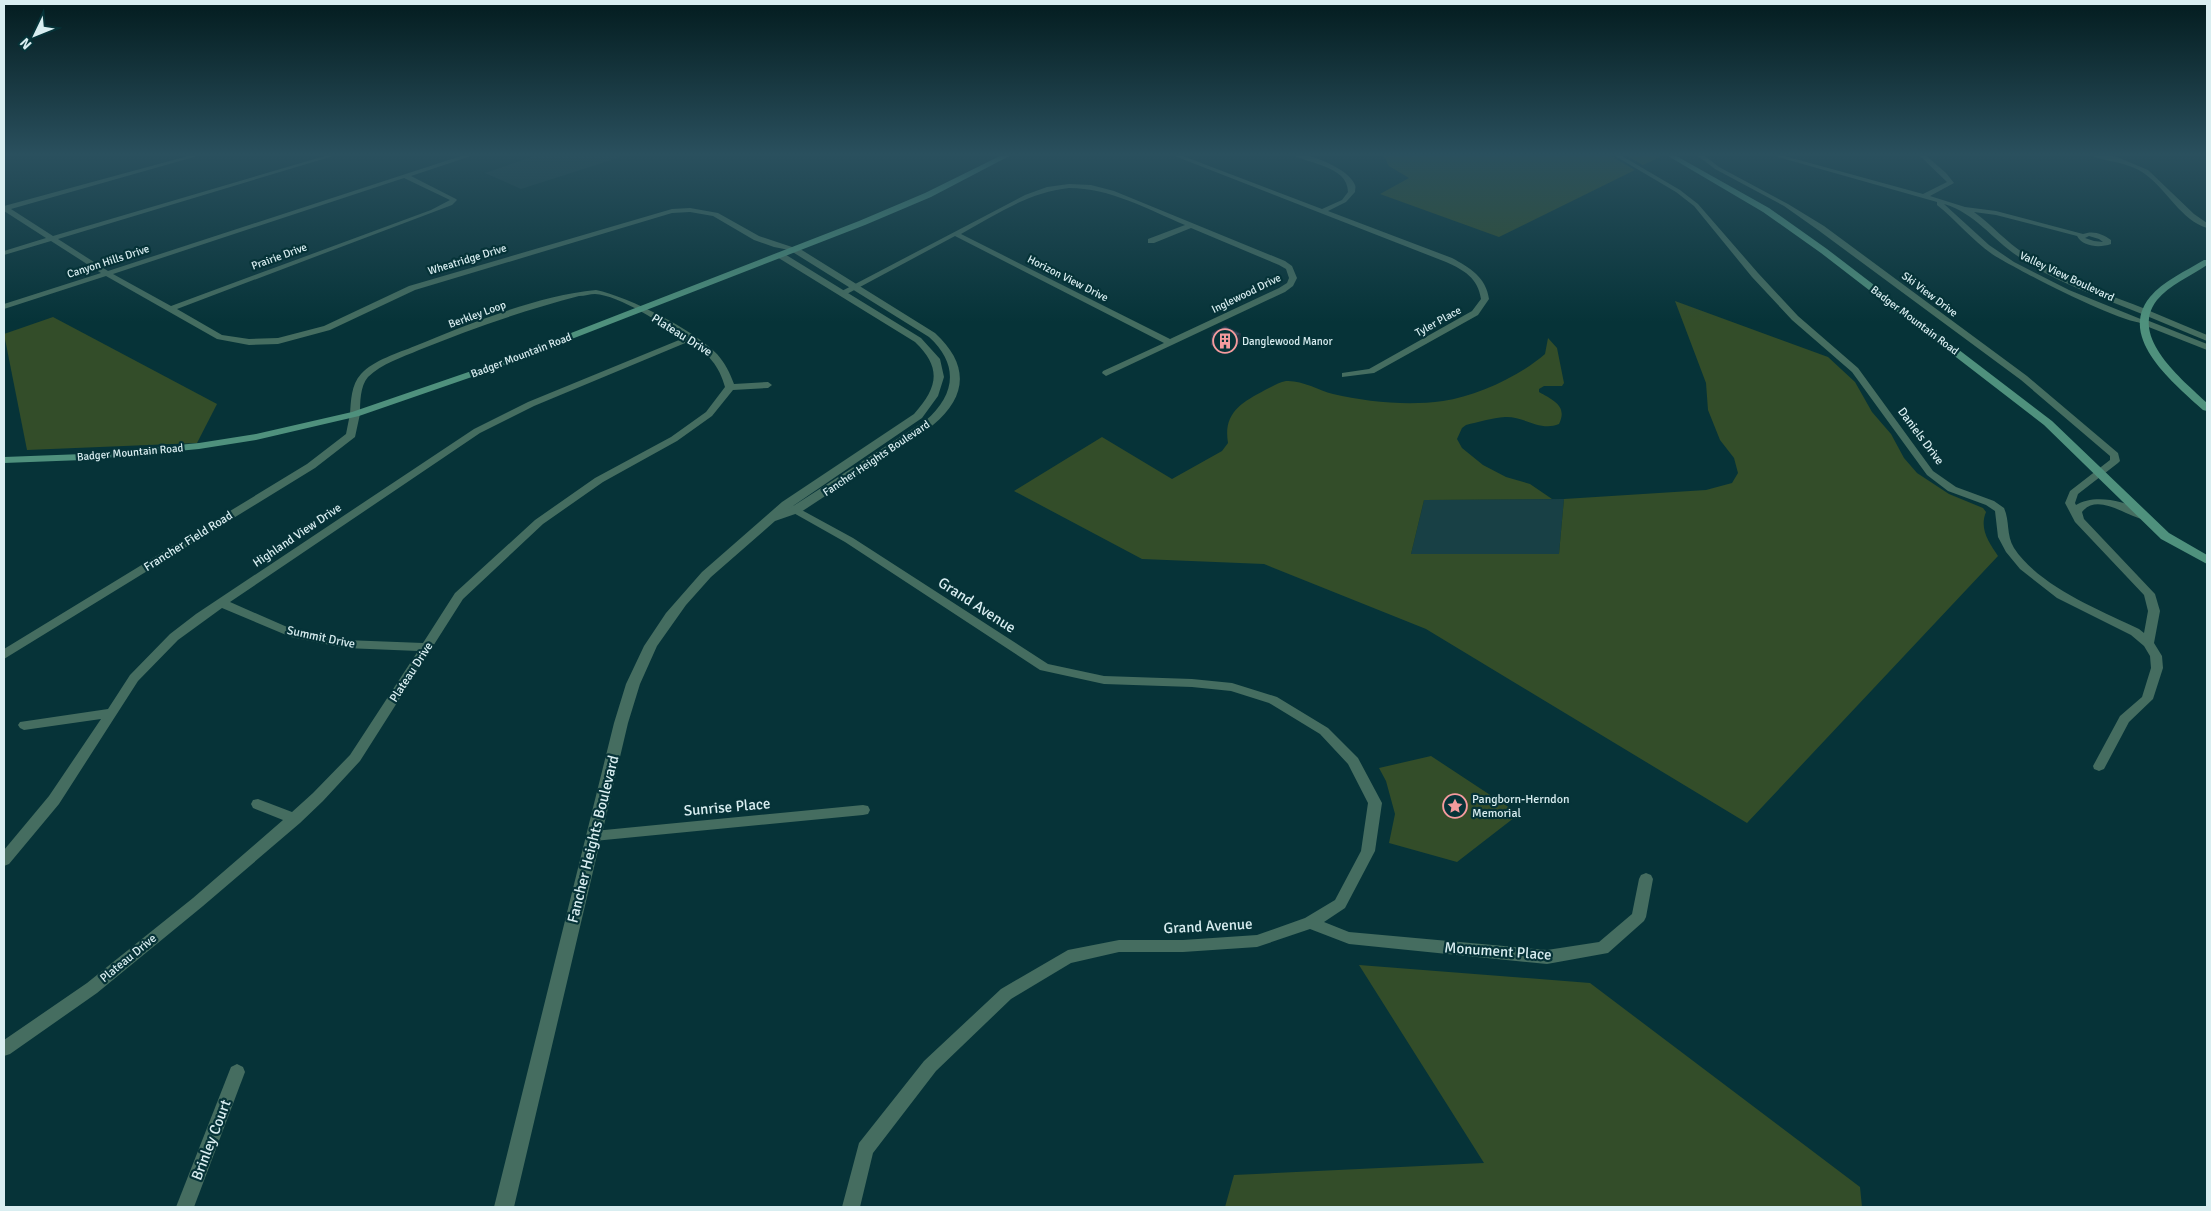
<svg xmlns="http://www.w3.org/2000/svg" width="2211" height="1211" viewBox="0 0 2211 1211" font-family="Signika,sans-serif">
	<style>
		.built { fill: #184045 }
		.green { fill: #334d29 }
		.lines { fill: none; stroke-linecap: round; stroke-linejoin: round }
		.stream { stroke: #0b0342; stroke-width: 3 }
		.minor { fill: #456d60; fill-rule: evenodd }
		.tertiary { fill: #456d60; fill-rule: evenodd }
		.secondary { fill: #4f917d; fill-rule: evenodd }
		.wall { fill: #284051 }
		.shaded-wall { fill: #213442 }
		.building { fill: #2f4a5e; stroke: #213442 }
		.labels { text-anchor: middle; stroke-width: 4.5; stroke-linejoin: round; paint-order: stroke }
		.far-street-label { font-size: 11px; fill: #d9eef1; stroke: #063338 }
		.far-poi-label { font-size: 11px; fill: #d9eef1; stroke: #063338; text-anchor: start }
		.street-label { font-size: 12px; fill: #d9eef1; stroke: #063338 }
		.poi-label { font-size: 12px; fill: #d9eef1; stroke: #063338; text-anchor: start }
		.near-street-label { font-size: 15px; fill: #d9eef1; stroke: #063338 }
	</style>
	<rect width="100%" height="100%" fill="#063338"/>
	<g class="built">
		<path d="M543 153H618L624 156 521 189 485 173Z"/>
		<path d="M1564 499 1559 554H1411L1424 500Z"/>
	</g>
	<g class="green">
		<path d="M1382 153H1606L1635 170 1499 237 1380 194 1409 178 1389 166Z"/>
		<path d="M1621 153H1652L1660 157 1643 165Z"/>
		<path d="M1675 301 1828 357 1855 382 1872 412 1891 434 1904 458 1917 473 1949 494 1983 508 1986 512C1979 529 1989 542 1998 556L1747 823 1426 629 1264 564 1142 559 1014 491 1102 437 1172 479 1222 451 1228 443C1223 413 1241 403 1265 390 1272 387 1279 382 1286 381 1302 380 1318 390 1333 394 1367 402 1408 406 1443 401 1476 396 1520 376 1545 354L1548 338 1557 348 1564 383 1562 386H1544L1539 389V392C1553 400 1568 406 1559 424 1540 432 1524 416 1505 417 1492 418 1478 422 1466 425L1462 428 1457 439 1462 448 1483 465 1506 477 1530 484 1552 499 1424 500 1411 554H1559L1564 499 1706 490 1732 483 1738 473 1734 458 1720 440 1708 410 1706 383Z"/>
		<path d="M53 317 217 404 197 443 27 450 4 334Z"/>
		<path d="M1431 756 1519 814 1457 862 1389 843 1395 814 1386 781 1379 768Z"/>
		<path d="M1359 965 1590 983 1860 1187 1862 1207H1225L1234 1175 1484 1163Z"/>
	</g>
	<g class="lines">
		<path class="stream" d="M2202 153 2207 154"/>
		<g class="minor">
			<path d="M4 153H10L4 157Z"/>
			<path d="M199 153H208L11 209 53 236 335 153H343L58 239 108 271 470 153H478L477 154 411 176 456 199 457 200 452 205 177 309 222 335 249 339 278 338 324 326 409 286 672 209 690 208 718 213 759 236 798 249 794 251 774 247 754 240 713 216 690 212 672 213 415 290 330 330 278 344 249 345 217 339 106 276 4 309V304L101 273 51 241 4 255V251L46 238 4 211V206ZM404 178 450 200 431 210 171 306 113 274Z"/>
			<path d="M944 153H976L973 155H947Z"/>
			<path d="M1167 153H1175L1322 209 1342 200 1348 192C1348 165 1306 164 1289 153 1304 151 1349 168 1355 185 1356 187 1355 190 1355 192L1346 202 1328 211 1452 258C1470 268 1486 277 1489 299L1478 315 1374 373 1342 377V373L1369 369 1472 311 1481 299C1478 278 1464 270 1446 262Z"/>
			<path d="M1610 153H1617L1680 190 1698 204 1758 273 1798 316 1858 368 1933 471 1956 487 1994 501 2004 508C2010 521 2006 535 2014 548 2039 586 2099 610 2139 629L2144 633 2148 611 2144 595 2075 522 2065 503 2070 491 2110 460V456L2021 380 1818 230 1784 206 1715 169 1694 153H1701L1719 167 1788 204 1824 226 2027 376 2118 453 2120 461 2118 463 2078 494 2075 503 2076 505C2094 493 2133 501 2147 516L2142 519C2125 515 2097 493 2082 512L2084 519 2155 594 2160 611 2154 643 2162 656 2163 668 2153 699 2129 722 2104 769 2099 771 2094 769 2093 766 2120 716 2142 697 2151 668 2150 656 2144 646 2131 635 2057 598 2020 569 2006 552 1998 537 1995 511 1986 505 1948 491 1927 475 1852 372 1792 320 1752 277 1694 206 1676 192Z"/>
			<path d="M1764 153H1773L1923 194 1947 182 1917 153H1923L1946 173 1954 183 1930 196 1965 207 1996 211 2083 234C2093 230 2103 234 2111 240V244C2100 248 2083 247 2077 236L1996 215 1974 212C1992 225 2006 242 2025 254 2062 279 2107 294 2148 310V314H2142C2101 297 2056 283 2019 257 1993 240 1975 213 1944 204L1989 245 2014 262 2069 290 2148 322C2135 332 2010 266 1992 254 1972 240 1956 220 1937 205V202ZM2089 236 2099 239 2103 242 2094 241 2085 238Z"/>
			<path d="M2087 153H2097L2117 157 2148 170 2194 214 2207 223V228C2181 220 2167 190 2145 174 2126 160 2103 163 2087 153Z"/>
			<path d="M1069 184 1091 185 1114 191 1285 261 1292 266 1297 278 1293 286 1285 292 1106 376 1102 373 1103 371 1164 343 955 236 845 295 838 293 1025 195 1047 187ZM1069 188C1110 188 1147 209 1185 225L1148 239V243H1154L1191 228 1279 265 1286 269 1289 278 1287 283 1279 288 1170 339 961 234C995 215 1029 192 1069 188Z"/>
			<path d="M596 290C629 297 694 330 717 354 725 363 730 373 734 384L768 382 772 385 768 388 733 390 712 416 677 441 603 482 543 524 463 599 360 761 323 801 300 823 203 906 97 993 10 1054 4 1056V1040L87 983 193 898 283 820 253 808 251 804 253 800 258 799 292 812 313 793 350 755 418 651 345 648 291 637 222 608 178 640 138 681 59 804 9 864 4 866V850L49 796 101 719 24 730 20 728 18 725 20 722 108 709 130 675 170 634 196 614 474 429 528 402 684 338C664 325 619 295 595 294 590 294 585 296 579 296 525 310 471 329 419 350 403 357 381 364 368 377 360 386 360 403 360 414L355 417 350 414C351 401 351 385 361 374 374 360 398 353 415 346 471 323 536 296 596 290ZM690 341C708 354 719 365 725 387L706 412 671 437 595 478 535 520 455 593 423 643 345 640 294 630 230 602 480 433 534 406Z"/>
			<path d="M787 502 853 538 1048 664 1104 676 1192 679 1232 683 1277 697 1328 728 1358 758 1382 803 1375 851 1345 908 1324 922 1349 932 1547 950 1599 942 1632 914 1639 879 1641 875 1646 873 1651 875 1653 879 1646 917 1644 921 1608 953 1547 964 1349 944 1310 929 1257 947 1183 952H1119L1071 963 1011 999 936 1071 873 1153 860 1207H842L859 1143 924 1061 1001 989 1068 950 1119 940H1183L1257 935 1305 918 1335 900 1361 851 1368 803 1348 764 1320 734 1269 703 1231 691 1192 687 1104 684 1040 670 845 542 783 507 782 505 783 503Z"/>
			<path d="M863 805 868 806 870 810 868 814 863 815 594 841 589 840 587 836 589 832 594 831Z"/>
			<path d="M237 1064 243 1067 245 1072 194 1207H176L229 1072 231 1067Z"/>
		</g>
		<g class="tertiary">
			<path d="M791 247H797L935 333C969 364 968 396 933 425L801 512 775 521 711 577 686 605 657 646 640 684 628 723 514 1207H494L614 723 626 684 644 646 666 613 702 572 782 502 914 414C938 387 942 368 915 342L777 257V253H783L921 338 940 359 944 377 938 396 922 418 787 510 925 421C956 395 959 364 929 337L791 251Z"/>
			<path d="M2145 309 2207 335V341L2142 314V310Z"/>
			<path d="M2144 319 2207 344V350L2141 324 2139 322Z"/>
			<path d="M355 411 360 414 355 437 315 468 4 659V649L307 464 346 434 350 414Z"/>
		</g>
		<g class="secondary">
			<path d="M1006 153H1015L931 197 865 225 492 370 359 416 256 440 199 449 83 460 4 463V457L83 454 199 443 256 434 352 412 486 366 859 221 925 193Z"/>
			<path d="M1663 153H1671L1769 208 1827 249 2052 421 2169 533 2207 555V564L2161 539 2044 425 1821 253 1763 212Z"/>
			<path d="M2204 260H2207V265C2191 276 2169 285 2157 300 2128 337 2183 380 2207 403V411L2203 410C2176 385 2116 338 2150 297 2163 281 2186 271 2204 260Z"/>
		</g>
	</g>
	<path class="wall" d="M1212 333 1240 343 1223 351 1211 345Z"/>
	<path class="shaded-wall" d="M1241 334 1240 343 1223 351V342Z"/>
	<path class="building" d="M1225 326 1241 334 1223 342 1212 336V333Z"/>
	<linearGradient id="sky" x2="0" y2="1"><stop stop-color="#031c1f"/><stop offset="0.48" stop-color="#2a505e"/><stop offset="1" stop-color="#2a505e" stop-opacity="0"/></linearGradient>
	<rect width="2211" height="322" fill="url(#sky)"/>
	<defs>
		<g id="building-ring" transform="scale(1.25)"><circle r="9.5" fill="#063338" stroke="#f59b9e" stroke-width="1.5"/><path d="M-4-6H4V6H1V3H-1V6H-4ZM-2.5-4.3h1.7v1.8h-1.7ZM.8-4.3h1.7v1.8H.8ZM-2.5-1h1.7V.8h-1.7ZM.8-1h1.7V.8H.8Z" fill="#f59b9e"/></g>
		<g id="sight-ring" transform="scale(1.25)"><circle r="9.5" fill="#063338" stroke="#f59b9e" stroke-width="1.5"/><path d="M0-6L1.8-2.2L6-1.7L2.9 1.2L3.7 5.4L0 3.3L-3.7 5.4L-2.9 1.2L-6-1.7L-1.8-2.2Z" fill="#f59b9e"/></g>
	</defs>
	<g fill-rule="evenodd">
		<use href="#building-ring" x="1225" y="341"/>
		<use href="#sight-ring" x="1455" y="806"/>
	</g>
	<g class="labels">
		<g class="far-street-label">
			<text transform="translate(279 256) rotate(-20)" y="4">Prairie Drive</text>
			<text transform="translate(467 259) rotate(-17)" y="4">Wheatridge Drive</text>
			<text transform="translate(108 261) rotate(-18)" y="4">Canyon Hills Drive</text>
			<text transform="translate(2067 276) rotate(25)" y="4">Valley View Boulevard</text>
			<text transform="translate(1068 278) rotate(27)" y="4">Horizon View Drive</text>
			<text transform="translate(1246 293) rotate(-26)" y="4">Inglewood Drive</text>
			<text transform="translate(1930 294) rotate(37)" y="4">Ski View Drive</text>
			<text transform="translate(477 314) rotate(-20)" y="4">Berkley Loop</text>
			<text transform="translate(1915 320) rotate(37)" y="4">Badger Mountain Road</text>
			<text transform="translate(1438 321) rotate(-29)" y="4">Tyler Place</text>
			<text transform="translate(521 355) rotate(-21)" y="4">Badger Mountain Road</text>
			<text transform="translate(130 452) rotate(-5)" y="4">Badger Mountain Road</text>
			<text transform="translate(876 458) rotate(-34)" y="4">Fancher Heights Boulevard</text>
		</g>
		<g class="far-poi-label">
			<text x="1242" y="345">Danglewood Manor</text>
		</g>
		<g class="street-label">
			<text transform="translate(682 335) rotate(32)" y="4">Plateau Drive</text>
			<text transform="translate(1921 436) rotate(53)" y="4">Daniels Drive</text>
			<text transform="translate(297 535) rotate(-34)" y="4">Highland View Drive</text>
			<text transform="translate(188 541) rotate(-32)" y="4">Francher Field Road</text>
			<text transform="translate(321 637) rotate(12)" y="4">Summit Drive</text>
			<text transform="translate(411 672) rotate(-57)" y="4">Plateau Drive</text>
			<text transform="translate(128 958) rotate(-39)" y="4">Plateau Drive</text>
		</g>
		<g class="poi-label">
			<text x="1472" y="803">Pangborn-Herndon<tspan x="1472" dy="14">Memorial</tspan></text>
		</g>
		<g class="near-street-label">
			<text transform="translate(977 605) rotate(33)" y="5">Grand Avenue</text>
			<text transform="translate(727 807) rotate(-5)" y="5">Sunrise Place</text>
			<text transform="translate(593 839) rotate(-76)" y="5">Fancher Heights Boulevard</text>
			<text transform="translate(1208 926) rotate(-3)" y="5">Grand Avenue</text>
			<text transform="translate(1498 951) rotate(4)" y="5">Monument Place</text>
			<text transform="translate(211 1140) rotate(-69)" y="5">Brinley Court</text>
		</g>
	</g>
	<rect width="2211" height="1211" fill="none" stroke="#d9eef1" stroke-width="10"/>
	<g transform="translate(35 35) rotate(227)" stroke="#063338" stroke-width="4" paint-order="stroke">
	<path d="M0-4L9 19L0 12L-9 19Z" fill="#d9eef1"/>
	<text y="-8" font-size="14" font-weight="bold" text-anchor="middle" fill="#d9eef1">N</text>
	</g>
</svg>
